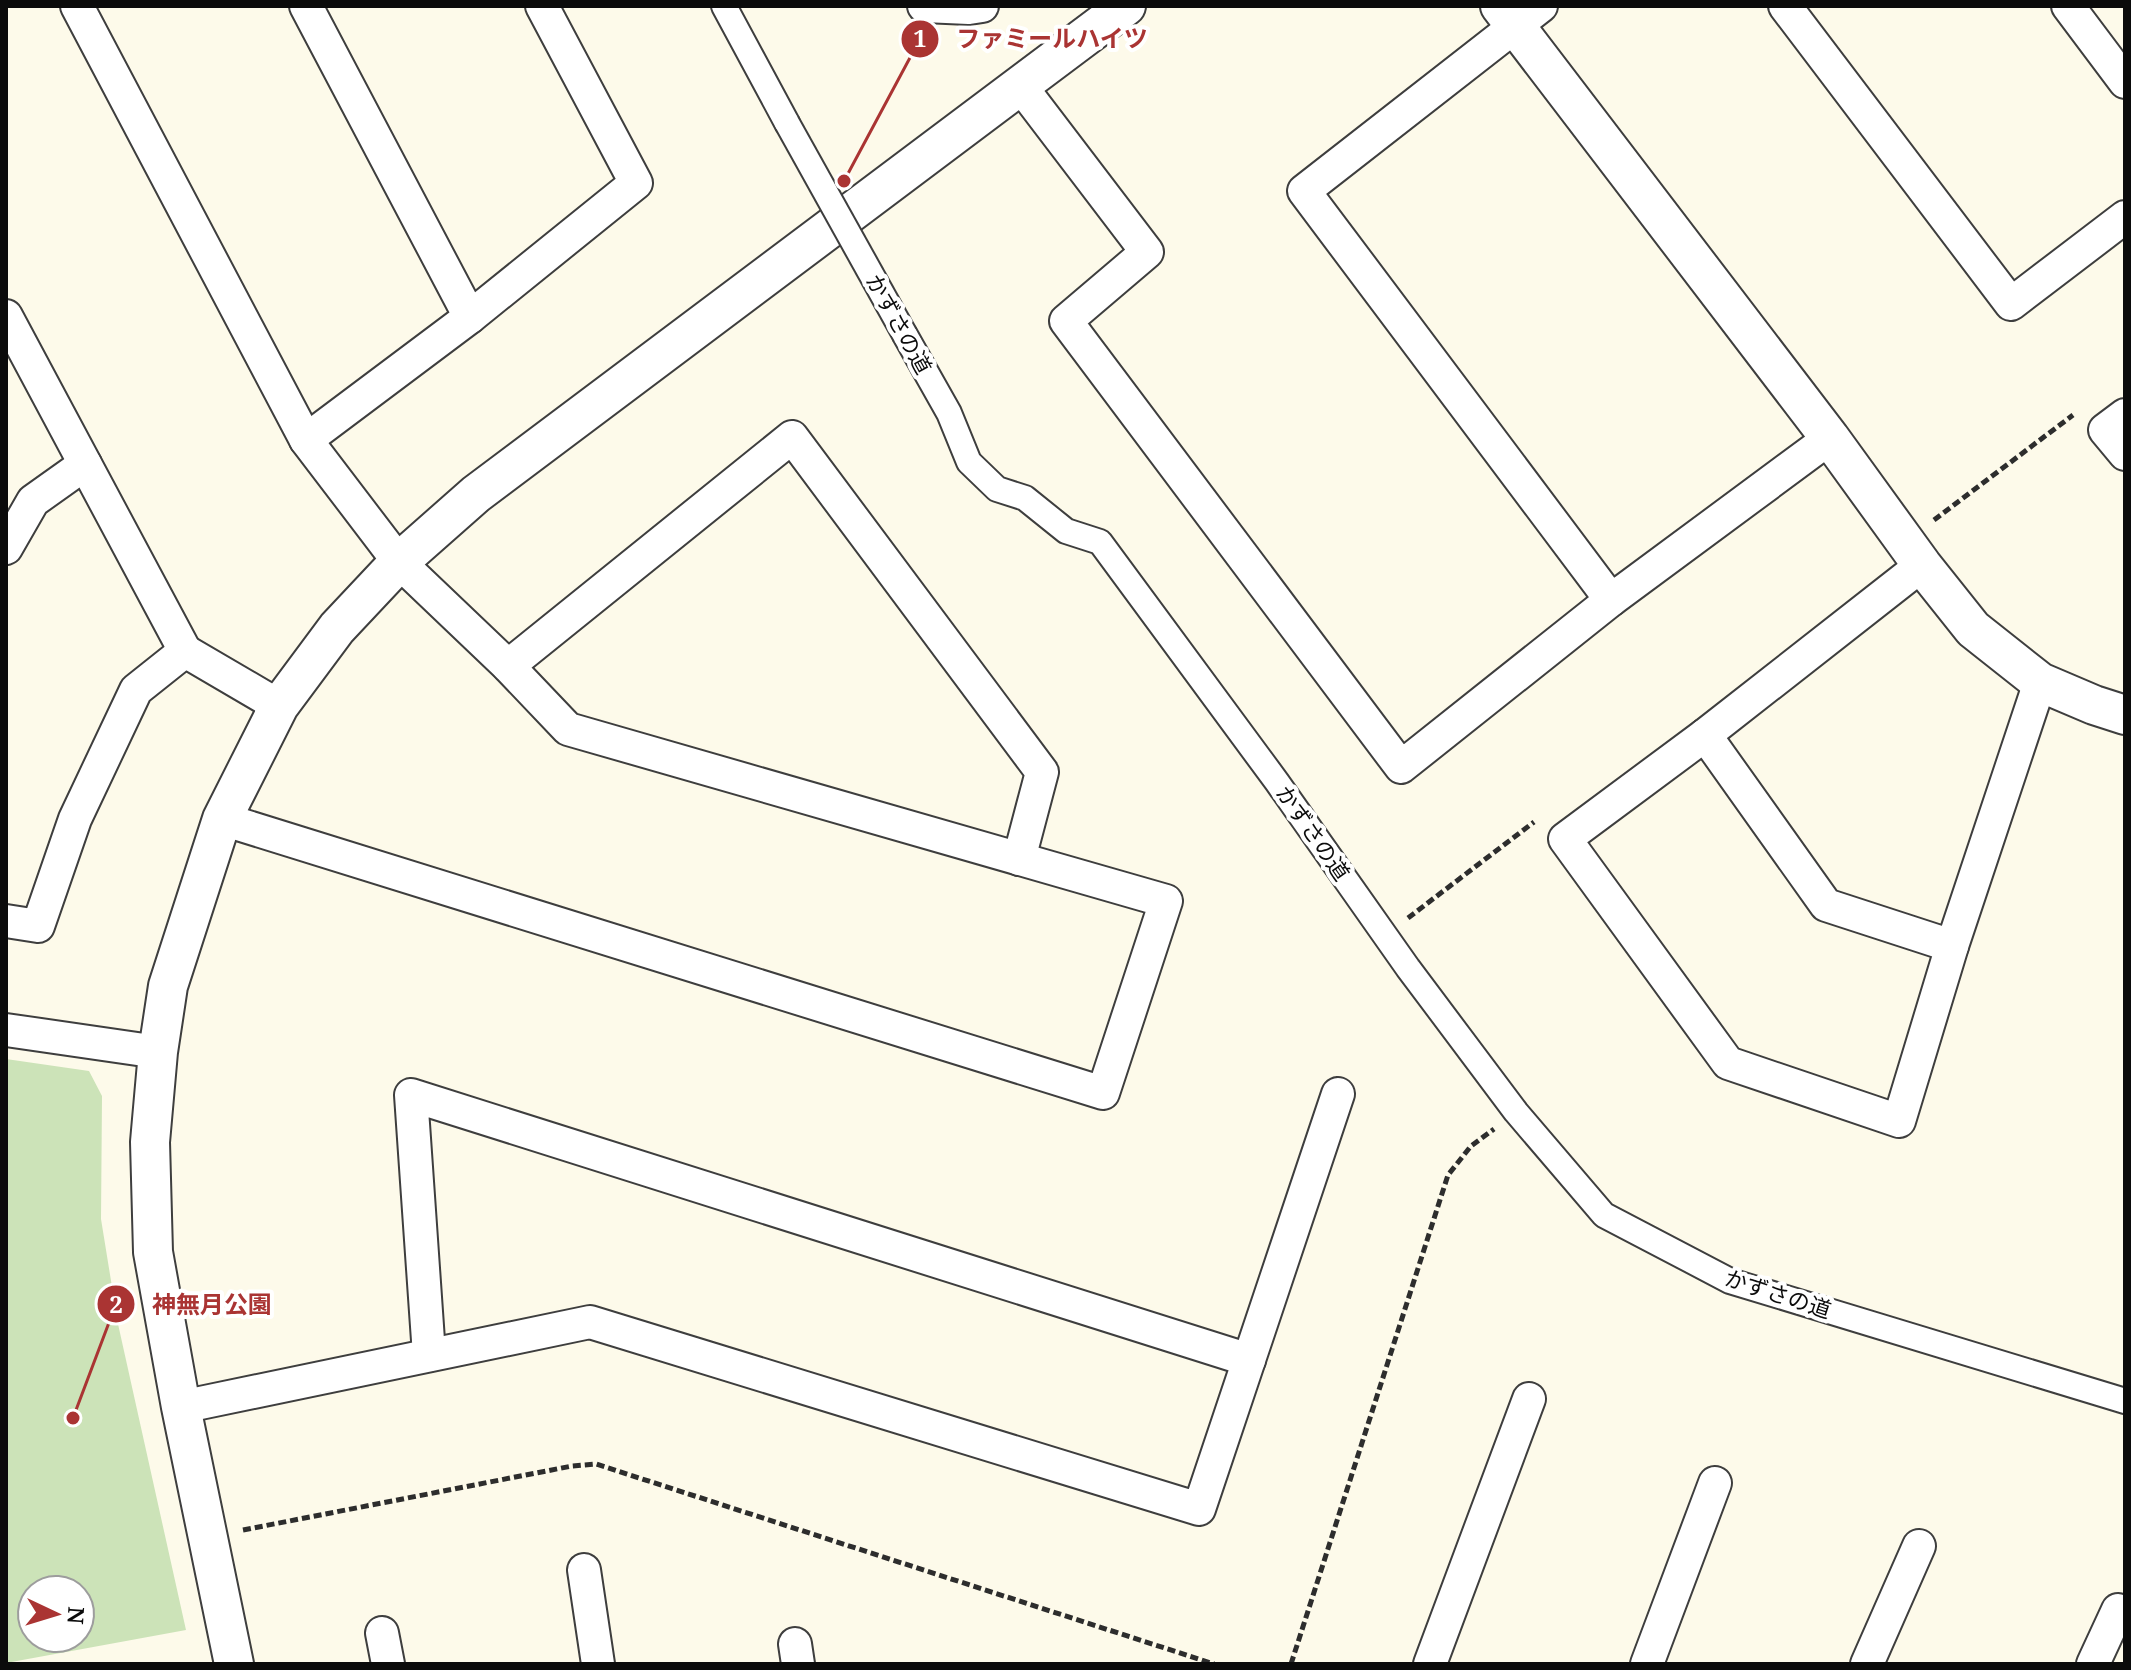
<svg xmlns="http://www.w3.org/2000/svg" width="2131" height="1670" viewBox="0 0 2131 1670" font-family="'Noto Serif','Noto Sans JP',serif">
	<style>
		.green { fill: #cce3b8; fill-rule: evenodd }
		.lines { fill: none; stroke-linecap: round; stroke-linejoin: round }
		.pedestrian-casing { stroke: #3e3e3e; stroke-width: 28 }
		.minor-casing { stroke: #3e3e3e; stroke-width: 36 }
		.tertiary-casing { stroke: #3e3e3e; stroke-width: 42 }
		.path { stroke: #2d2d2d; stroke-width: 5; stroke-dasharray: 8 4; stroke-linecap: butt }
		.pedestrian { stroke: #fff; stroke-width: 24 }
		.minor { stroke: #fff; stroke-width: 32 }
		.tertiary { stroke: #fff; stroke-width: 38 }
		.pedestrian-bridge-casing { stroke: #3e3e3e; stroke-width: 28; stroke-linecap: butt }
		.pedestrian-bridge { stroke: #fff; stroke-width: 24 }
		.labels { text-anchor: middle; stroke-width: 8; stroke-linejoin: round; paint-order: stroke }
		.street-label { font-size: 22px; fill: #0b0b0b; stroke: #fff }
		.leader { fill: none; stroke: #aa3433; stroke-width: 3 }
		.callout-dot { fill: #aa3433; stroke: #fff; stroke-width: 3 }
		.mark-label { font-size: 24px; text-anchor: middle; font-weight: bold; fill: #fff }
		.callout-label { font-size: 24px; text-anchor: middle; font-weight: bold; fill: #aa3433; stroke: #fff; stroke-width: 8; stroke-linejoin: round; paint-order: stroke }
	</style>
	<rect width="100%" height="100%" fill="#fdfaea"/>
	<path class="green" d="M6 1059 89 1071 102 1096 101 1219 118 1324 186 1630 6 1663ZM32 1590H80V1638H32Z"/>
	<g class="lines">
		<g class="pedestrian-casing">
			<g id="pedestrian">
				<path d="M724 6 787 123"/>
				<path d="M905 335 949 413 969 462 997 489 1025 498 1066 531 1100 542 1277 782 1408 968 1516 1112 1604 1215 1730 1281 2125 1401"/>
			</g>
		</g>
		<g class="minor-casing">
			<g id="minor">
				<path d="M77 6 306 440 399 562 508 666 568 729 1166 901 1103 1093 222 819"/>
				<path d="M306 6 470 317 306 440"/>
				<path d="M924 6 969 8 982 6"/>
				<path d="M1541 6 1304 191 1611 600 1830 438"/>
				<path d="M1785 6 2011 304 2125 217"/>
				<path d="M2068 6 2125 82"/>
				<path d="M1019 84 1147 252 1066 321 1401 767 1611 600"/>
				<path d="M6 316 185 651"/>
				<path d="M470 317 636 183 542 6"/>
				<path d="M2125 415 2105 430 2125 454"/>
				<path d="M6 548 33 501 85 464"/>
				<path d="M1922 565 1705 735 1565 839 1728 1063 1899 1121 1952 946 2040 682"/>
				<path d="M508 666 792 437 1042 772 1019 859"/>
				<path d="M1705 735 1826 905 1952 946"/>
				<path d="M6 921 38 926 75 819 136 690 185 651 279 706"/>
				<path d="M6 1030 158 1052"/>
				<path d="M429 1355 411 1095 1249 1360"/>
				<path d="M181 1407 590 1322 1199 1509 1338 1094"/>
				<path d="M584 1570 598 1664"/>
				<path d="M382 1633 388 1664"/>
				<path d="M795 1644 798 1664"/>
				<path d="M1430 1664 1529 1399"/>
				<path d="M1647 1664 1715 1483"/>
				<path d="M1867 1664 1919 1546"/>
				<path d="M2093 1664 2118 1610"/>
			</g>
		</g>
		<g class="tertiary-casing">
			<g id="tertiary">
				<path d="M1500 6 1830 438 1922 565 1973 629 2040 682 2094 705 2125 715"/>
				<path d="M234 1664 181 1407 153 1252 150 1142 158 1052 168 986 222 819 279 706 337 628 399 562 476 494 1126 6"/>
			</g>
		</g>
		<g class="path">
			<path d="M1934 520 2073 415"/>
			<path d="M1408 918 1534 822"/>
			<path d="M243 1530 572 1466 596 1464 1214 1664"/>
			<path d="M1291 1664 1448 1175 1471 1146 1494 1129"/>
		</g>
		<use href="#pedestrian" class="pedestrian"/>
		<use href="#minor" class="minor"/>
		<use href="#tertiary" class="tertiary"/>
		<g class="pedestrian-bridge-casing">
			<path id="pedestrian-bridge" d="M787 123 905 335"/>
		</g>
		<use href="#pedestrian-bridge" class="pedestrian-bridge"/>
	</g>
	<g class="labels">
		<g class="street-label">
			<text transform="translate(899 324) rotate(61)" y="8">かずさの道</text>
			<text transform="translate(1313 833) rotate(55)" y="8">かずさの道</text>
			<text transform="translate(1778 1294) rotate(18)" y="8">かずさの道</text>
		</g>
	</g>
	<path class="leader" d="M844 181L920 39M73 1418L116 1304"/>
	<g class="callout-dot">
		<circle cx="844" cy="181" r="8"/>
		<circle cx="73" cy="1418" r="8"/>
		<circle cx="920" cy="39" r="20"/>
		<circle cx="116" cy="1304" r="20"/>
	</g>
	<g class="mark-label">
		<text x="920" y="47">1</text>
		<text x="116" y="1313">2</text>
	</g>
	<g class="callout-label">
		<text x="1052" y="47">ファミールハイツ</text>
		<text x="212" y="1313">神無月公園</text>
	</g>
	<rect width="2131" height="1670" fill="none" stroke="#0b0b0b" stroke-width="16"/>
	<g transform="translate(56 1614) rotate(94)"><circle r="38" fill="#ffffff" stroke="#9d9d9d" stroke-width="2"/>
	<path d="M0-6L14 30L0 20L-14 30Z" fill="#aa3433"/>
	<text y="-12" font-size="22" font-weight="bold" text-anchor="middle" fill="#0b0b0b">N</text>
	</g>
</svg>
